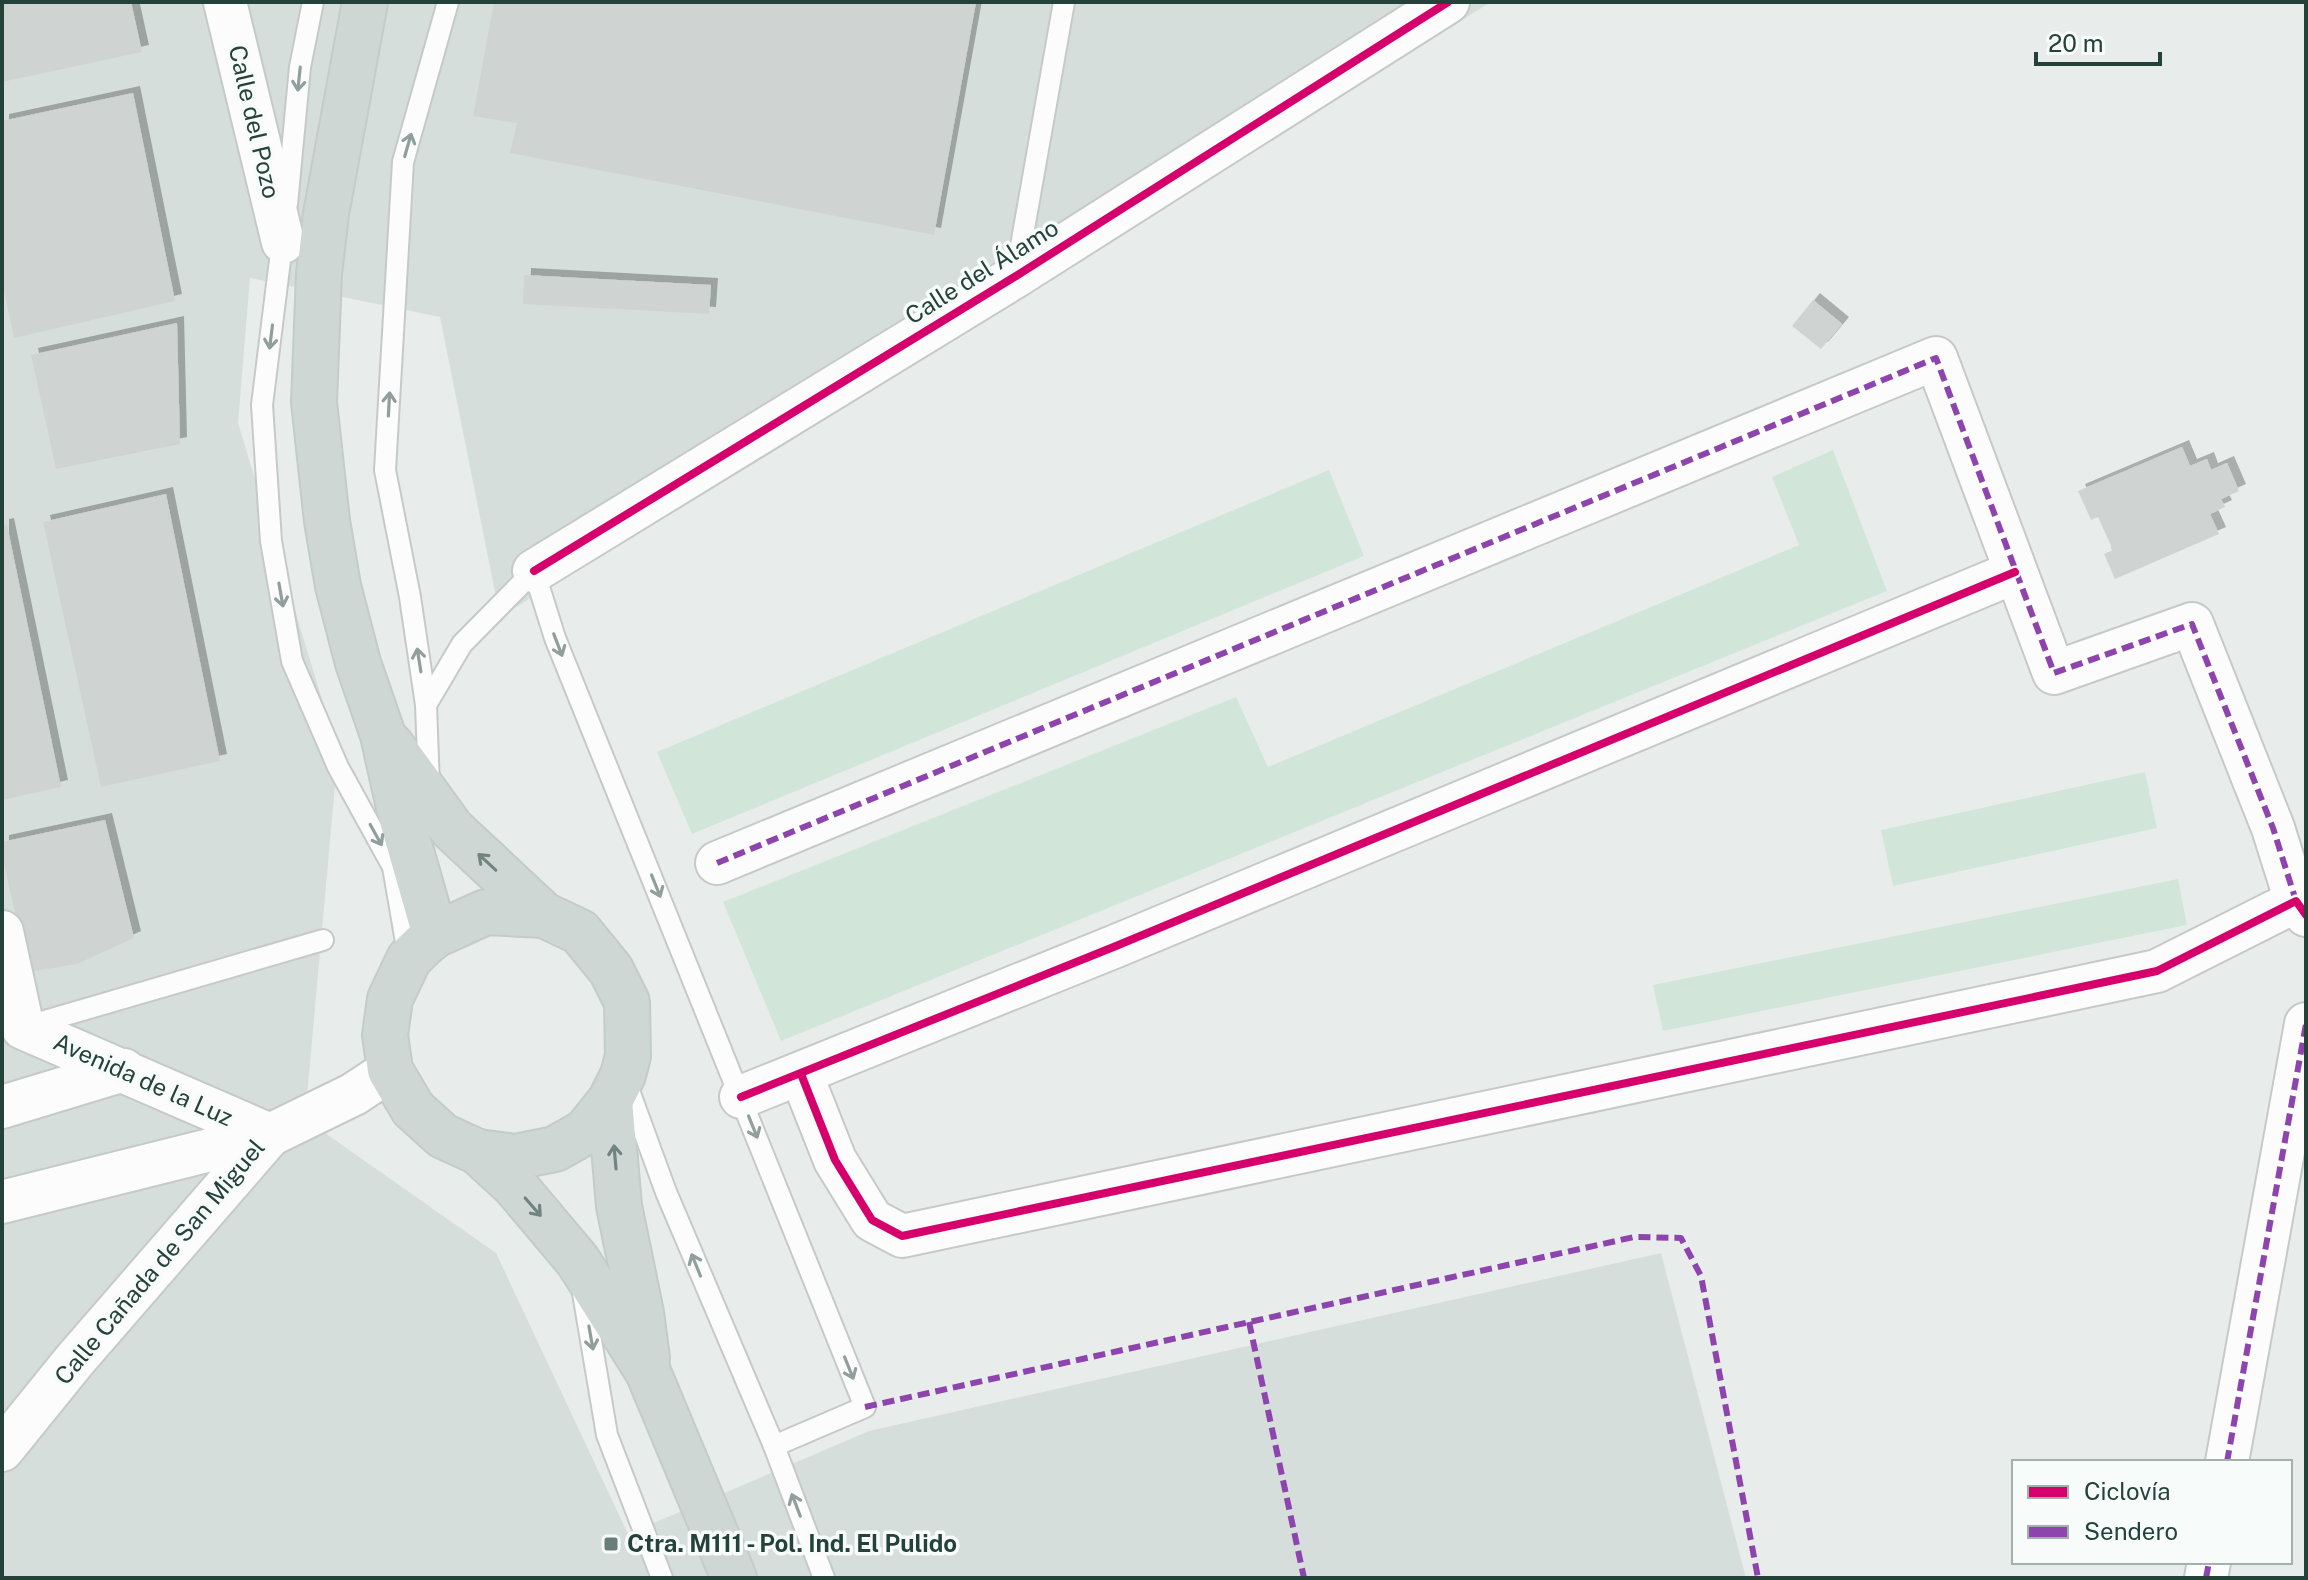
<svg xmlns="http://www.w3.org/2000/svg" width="2308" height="1580" viewBox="0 0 2308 1580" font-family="'Public Sans',sans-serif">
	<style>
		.built { fill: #d6dedb }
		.green { fill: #d1e6d8 }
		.building { fill: #cfd4d2; filter: url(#shadow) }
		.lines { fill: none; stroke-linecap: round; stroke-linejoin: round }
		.lane-casing { stroke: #c5cac8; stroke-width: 24 }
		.street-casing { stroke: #c5cac8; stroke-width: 46 }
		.primary-casing { stroke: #c3ccc9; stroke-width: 48 }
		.lane { stroke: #fcfcfc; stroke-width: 20 }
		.street { stroke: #fcfcfc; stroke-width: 42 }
		.primary { stroke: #cfd7d5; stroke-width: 44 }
		.quiet { stroke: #8e44ad; stroke-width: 6; stroke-dasharray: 12 6; stroke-linecap: butt }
		.cycleway-casing { stroke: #f7fbf9; stroke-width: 13 }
		.cycleway { stroke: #d6006c; stroke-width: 8 }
		.oneway { stroke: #909f9b }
		.oneway2 { stroke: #718580 }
		.poi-dot { fill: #697e78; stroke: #f7fbf9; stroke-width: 3 }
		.labels { text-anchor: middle; stroke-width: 7; stroke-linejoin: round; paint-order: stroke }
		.street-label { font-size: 24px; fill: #24423a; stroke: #f7fbf9 }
		.poi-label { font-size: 24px; font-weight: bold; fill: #24423a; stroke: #f7fbf9; text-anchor: start }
	</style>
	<defs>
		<filter id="shadow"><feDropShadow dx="7" dy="-7" stdDeviation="0" flood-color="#0004"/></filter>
	</defs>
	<rect width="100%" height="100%" fill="#e8edeb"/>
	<path class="built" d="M2 2H1491L500 617 440 317 250 278 238 423 338 752 305 1119 496 1253 628 1534 869 1431 1661 1253 1746 1578H2Z"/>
	<g class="green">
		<path d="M1833 450 1887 591 781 1041 723 902 1236 697 1268 767 1799 545 1772 477Z"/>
		<path d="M1329 470 1364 556 692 834 657 752Z"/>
		<path d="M2145 772 2157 828 1893 886 1881 830Z"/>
		<path d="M2178 879 2187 925 1663 1031 1653 985Z"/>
	</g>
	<g class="building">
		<path d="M2 2H131L142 52 2 82Z"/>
		<path d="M494 2H976L934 235 510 153 517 123 473 116Z"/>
		<path d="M133 93 175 301 14 338 2 281V121Z"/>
		<path d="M524 275 711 285 709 314 523 304Z"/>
		<path d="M1813 300 1842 324 1821 349 1792 326Z"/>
		<path d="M177 323 180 444 56 469 31 355Z"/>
		<path d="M2182 447 2190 466 2207 459 2211 470 2227 463 2239 491 2221 499 2225 507 2210 514 2219 534 2115 579 2104 554 2113 550 2098 517 2091 520 2078 491Z"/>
		<path d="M166 494 220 761 101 787 43 522Z"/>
		<path d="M7 525 61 787 2 800V526Z"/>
		<path d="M105 820 134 938 77 964 29 972 2 856V842Z"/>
	</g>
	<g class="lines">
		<g class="lane-casing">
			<g id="lane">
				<path d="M287 204 300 67 313 2"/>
				<path d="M283 236 262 405 271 541 292 661 338 767 393 867 409 959"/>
				<path d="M1016 274 1064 2"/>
				<path d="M426 705 462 644 534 571 555 638 865 1407 774 1446"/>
				<path d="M429 786 426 705 410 597 385 470 403 162 448 2"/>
				<path d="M31 1025 323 940"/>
				<path d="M624 1077 666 1192 774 1446 824 1578"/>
				<path d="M583 1293 607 1435 662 1578"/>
			</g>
		</g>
		<g class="street-casing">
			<g id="street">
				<path d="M225 2 283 242"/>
				<path d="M534 571 1016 276 1448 2"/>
				<path d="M717 863 1936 358 2054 673 2192 624 2273 828 2296 901"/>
				<path d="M2 932 23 1028 270 1135 354 1094 390 1070"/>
				<path d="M801 1074 835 1160 872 1220 902 1236 2157 971 2296 901 2306 915"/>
				<path d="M741 1097 1116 946 2015 572"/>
				<path d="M2 1107 124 1070"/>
				<path d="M2 1202 270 1135 74 1361 2 1450"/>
				<path d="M2227 1462 2306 1024"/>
				<path d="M2206 1578 2209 1562"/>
			</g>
		</g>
		<g class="primary-casing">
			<g id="primary">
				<path d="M365 2 326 214 319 274 314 402 327 521 338 586 358 663 383 735 401 816 435 935"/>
				<path d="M391 745 452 829 544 915 580 932 611 970 627 1002 628 1056 623 1075 610 1101 585 1132 555 1149 515 1157 478 1152"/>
				<path d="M544 915 486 912 435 935 422 946 409 959 390 999 385 1035 390 1070 413 1109 443 1136 478 1152 514 1185 578 1261 648 1372 734 1578"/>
				<path d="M610 1101 619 1206 641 1313 647 1358"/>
			</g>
		</g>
		<use href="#lane" class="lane"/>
		<use href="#street" class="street"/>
		<use href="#primary" class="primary"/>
		<g class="quiet">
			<path d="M717 863 1936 358 2054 673 2192 624 2273 828 2296 901"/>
			<path d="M1249 1322 1304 1578"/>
			<path d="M865 1407 1634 1237 1681 1238 1701 1276 1758 1578"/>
			<path d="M2227 1462 2306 1024"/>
			<path d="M2206 1578 2209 1562"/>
		</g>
		<g class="cycleway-casing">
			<g id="cycleway">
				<path d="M534 571 1016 276 1448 2"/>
				<path d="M801 1074 835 1160 872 1220 902 1236 2157 971 2296 901 2306 915"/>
				<path d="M741 1097 1116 946 2015 572"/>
			</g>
		</g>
		<use href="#cycleway" class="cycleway"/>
	</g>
	<defs><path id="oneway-shaft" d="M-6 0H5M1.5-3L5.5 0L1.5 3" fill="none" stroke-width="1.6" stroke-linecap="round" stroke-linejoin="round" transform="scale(2)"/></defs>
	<g class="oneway">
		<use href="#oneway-shaft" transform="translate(299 79) rotate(96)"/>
		<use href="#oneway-shaft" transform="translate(408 145) rotate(-74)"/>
		<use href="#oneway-shaft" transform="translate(271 337) rotate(97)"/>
		<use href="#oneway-shaft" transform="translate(389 404) rotate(-87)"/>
		<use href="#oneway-shaft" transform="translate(281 595) rotate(80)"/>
		<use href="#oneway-shaft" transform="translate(558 645) rotate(69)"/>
		<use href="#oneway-shaft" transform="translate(419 660) rotate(-99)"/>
		<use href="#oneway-shaft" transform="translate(376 835) rotate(61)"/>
		<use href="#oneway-shaft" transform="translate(656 886) rotate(68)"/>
		<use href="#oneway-shaft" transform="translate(753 1127) rotate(68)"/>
		<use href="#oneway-shaft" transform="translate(696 1265) rotate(-112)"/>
		<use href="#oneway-shaft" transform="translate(591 1338) rotate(80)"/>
		<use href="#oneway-shaft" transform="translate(849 1368) rotate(68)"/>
		<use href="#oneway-shaft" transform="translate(796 1505) rotate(-111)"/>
	</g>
	<g class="oneway2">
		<use href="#oneway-shaft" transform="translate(487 862) rotate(-137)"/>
		<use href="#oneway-shaft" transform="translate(615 1157) rotate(-95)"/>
		<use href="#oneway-shaft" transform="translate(533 1207) rotate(49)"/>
	</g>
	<rect class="poi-dot" x="603" y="1536" width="16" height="16" rx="4"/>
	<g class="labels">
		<g class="street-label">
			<text transform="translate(254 122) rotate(77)" y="8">Calle del Pozo</text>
			<text transform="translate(982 272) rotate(-32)" y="8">Calle del Álamo</text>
			<text transform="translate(143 1080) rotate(24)" y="8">Avenida de la Luz</text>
			<text transform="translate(160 1262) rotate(-50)" y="8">Calle Cañada de San Miguel</text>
		</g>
		<g class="poi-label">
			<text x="627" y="1552">Ctra. M111 - Pol. Ind. El Pulido</text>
		</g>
	</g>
	<rect width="2308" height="1580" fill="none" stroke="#24423a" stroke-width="8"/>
	<rect x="2012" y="1460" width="280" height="104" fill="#f7fbf9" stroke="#a3b1ad" stroke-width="2"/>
	<rect x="2028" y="1486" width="40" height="12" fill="#d6006c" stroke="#a3b1ad" stroke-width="2"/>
	<text x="2084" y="1500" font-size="24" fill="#24423a">Ciclovía</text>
	<rect x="2028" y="1526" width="40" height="12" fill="#8e44ad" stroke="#a3b1ad" stroke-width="2"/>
	<text x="2084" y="1540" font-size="24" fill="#24423a">Sendero</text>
	<path d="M2036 52v12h124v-12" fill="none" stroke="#24423a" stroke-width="4"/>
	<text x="2048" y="52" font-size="24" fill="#24423a" stroke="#f7fbf9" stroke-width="6" paint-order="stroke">20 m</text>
</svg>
